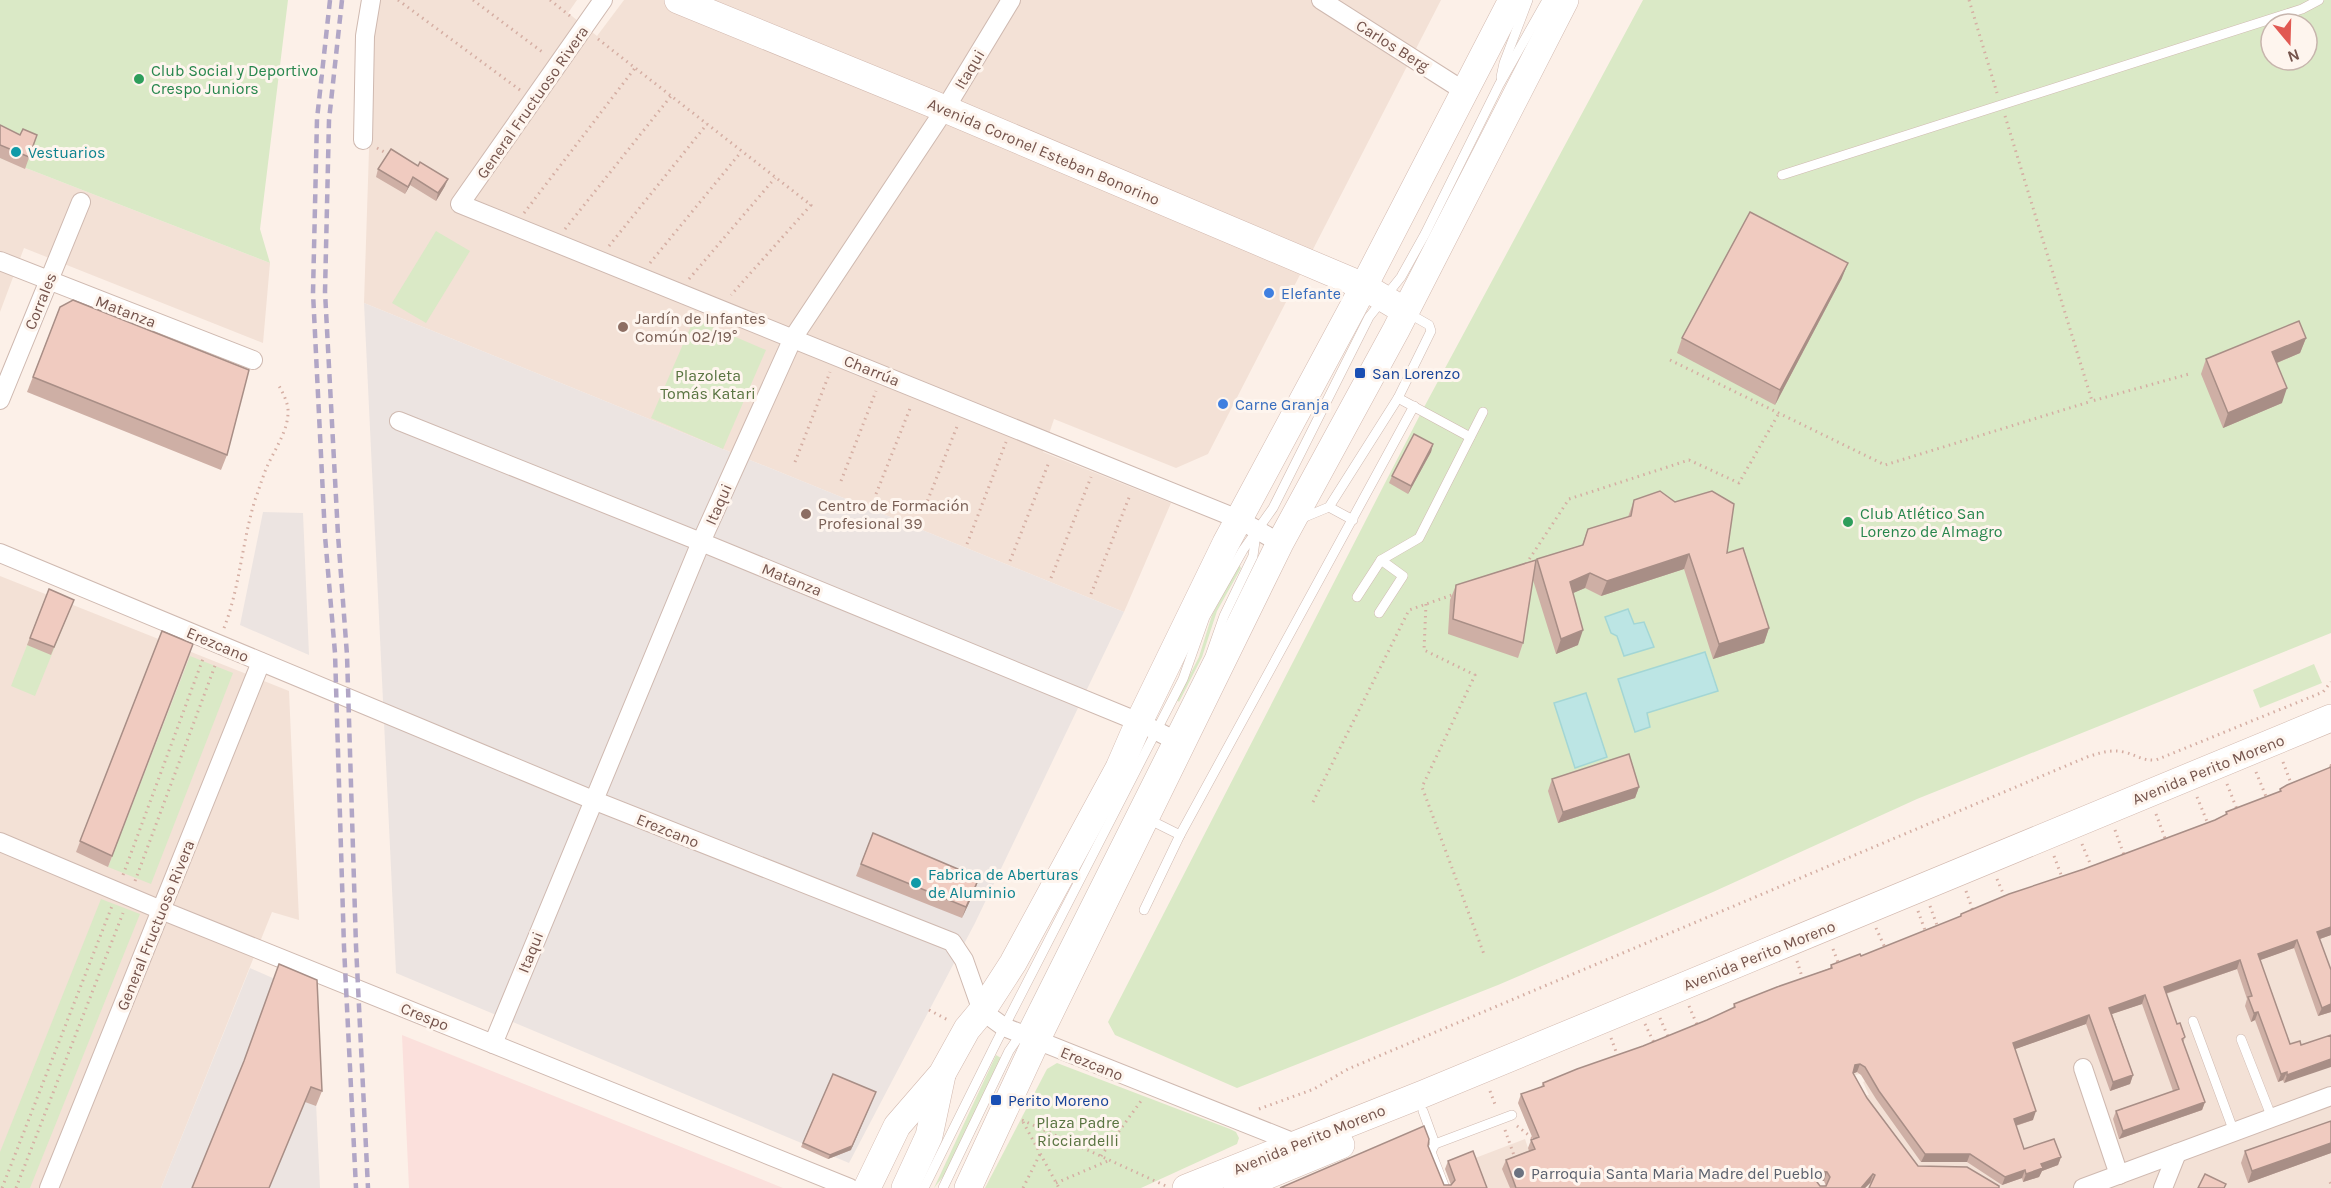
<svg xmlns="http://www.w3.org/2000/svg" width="2331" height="1188" viewBox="0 0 2331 1188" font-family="Karla,sans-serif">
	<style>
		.residential { fill: #f3e1d6 }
		.commercial { fill: #fbe0dc }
		.industrial { fill: #ece4e1 }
		.green { fill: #dae9c6; fill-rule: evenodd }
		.water { fill: #bce5e4; stroke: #a3d6d5; stroke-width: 1.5 }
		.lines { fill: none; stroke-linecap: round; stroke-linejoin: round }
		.lane-casing { stroke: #cfb9b0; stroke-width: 10 }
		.street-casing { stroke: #cfb9b0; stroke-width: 20 }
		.secondary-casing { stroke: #d2b8ae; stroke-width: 28 }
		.path { stroke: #d5aea3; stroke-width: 3; stroke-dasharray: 1.5 4.5; stroke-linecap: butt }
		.lane { stroke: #fff; stroke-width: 9 }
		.street { stroke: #fff; stroke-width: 18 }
		.secondary { stroke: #fff; stroke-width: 27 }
		.rail { stroke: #b1a6c6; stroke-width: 4.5; stroke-dasharray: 9 6; stroke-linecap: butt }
		.wall { fill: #ceafa5; fill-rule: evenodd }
		.shaded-wall { fill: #a88e86 }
		.building { fill: #f0cbc0; stroke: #a88e86; stroke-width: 1.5; fill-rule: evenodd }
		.leisure-dot { fill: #2e9e5b; stroke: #fef5ee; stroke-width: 2 }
		.culture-dot { fill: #0f9aa8; stroke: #fef5ee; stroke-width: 2 }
		.shop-dot { fill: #3f7fe0; stroke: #fef5ee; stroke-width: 2 }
		.education-dot { fill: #8d6e63; stroke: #fef5ee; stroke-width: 2 }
		.transit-dot { fill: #1a4fb4; stroke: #fef5ee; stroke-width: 2 }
		.worship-dot { fill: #6b7280; stroke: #fef5ee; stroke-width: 2 }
		.labels { text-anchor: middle; stroke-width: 6; stroke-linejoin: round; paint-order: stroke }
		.street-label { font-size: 16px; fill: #75544c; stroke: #fef5ee }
		.leisure-label { font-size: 16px; fill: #27864d; stroke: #fef5ee; text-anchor: start }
		.culture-label { font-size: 16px; fill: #0d838f; stroke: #fef5ee; text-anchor: start }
		.shop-label { font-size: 16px; fill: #366cbe; stroke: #fef5ee; text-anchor: start }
		.education-label { font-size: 16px; fill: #785e54; stroke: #fef5ee; text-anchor: start }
		.transit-label { font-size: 16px; fill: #164399; stroke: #fef5ee; text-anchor: start }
		.park-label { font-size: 16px; fill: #597441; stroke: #fef5ee }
		.worship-label { font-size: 16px; fill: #5b616d; stroke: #fef5ee; text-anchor: start }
	</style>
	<rect width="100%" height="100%" fill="#fcf0e8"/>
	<g class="residential">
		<path d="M378 0H577L568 13 597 36 624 0H1441L1208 454 1176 468 1054 419 1043 452 1171 503 1124 612 364 303 373 28Z"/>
		<path d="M0 158 270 263 263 343 24 248 0 312Z"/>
		<path d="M0 576 289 691 299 920 272 912 161 1188H0Z"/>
		<path d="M2331 771V1188H1825L1823 1187 1831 1175 1863 1096 1869 1095 1863 1082 1878 1075 1868 1071 1850 1077 1833 1163 1816 1185 1616 1188 1547 1148 1532 1136 1518 1103 2062 884Z"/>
		<path d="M1525 1139 1528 1148 1539 1145 1586 1188H1453L1470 1160Z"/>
	</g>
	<path class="commercial" d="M402 1035 783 1188H409Z"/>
	<g class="industrial">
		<path d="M364 303 1124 612 975 923 849 1163 396 973Z"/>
		<path d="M263 512 303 513 309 655 240 625Z"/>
		<path d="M250 968 311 995 320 1188H161Z"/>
	</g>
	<g class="green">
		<path d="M0 0H288L260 229 270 263 0 158Z"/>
		<path d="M1643 0H2331V633L1917 799 1713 892 1498 985 1237 1088 1115 1035 1108 1022 1422 411ZM2271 24H2307V60H2271Z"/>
		<path d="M436 231 470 251 426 323 392 303Z"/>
		<path d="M694 319 766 350 723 449 651 418Z"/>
		<path d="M1239 565 1241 568 1217 611 1202 657 1179 702 1177 700 1199 657 1212 615Z"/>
		<path d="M46 597 71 607 35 696 11 686Z"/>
		<path d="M190 656 233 673 151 884 108 867Z"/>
		<path d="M2314 664 2322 683 2260 708 2253 690Z"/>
		<path d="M101 899 140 914 30 1188H0V1152Z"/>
		<path d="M996 1055 1001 1058 946 1173 934 1188Z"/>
		<path d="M1057 1063 1230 1129 1236 1132 1239 1138 1237 1144 1141 1188H985L1047 1069Z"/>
	</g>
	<g class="water">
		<path d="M1628 609 1634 624 1644 622 1654 647 1624 656 1617 636 1611 633 1605 617Z"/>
		<path d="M1705 652 1718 691 1647 713 1650 727 1635 732 1618 679Z"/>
		<path d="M1586 693 1607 757 1575 768 1554 703Z"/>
	</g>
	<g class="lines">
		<g class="lane-casing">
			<g id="lane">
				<path d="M1501 77 1504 63 1528 0"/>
				<path d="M1782 175 2302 9 2319 0"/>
				<path d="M1398 398 1470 437"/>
				<path d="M1329 507 1353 520"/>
				<path d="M1300 519 1329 507 1398 398 1431 331 1429 325 1408 313"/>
				<path d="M1357 597 1381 560 1419 538 1483 412"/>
				<path d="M1379 613 1403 576 1381 560"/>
				<path d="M1148 819 1180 835"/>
				<path d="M1144 910 1180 835 1414 406"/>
				<path d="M2193 1021 2234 1132"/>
				<path d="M2241 1039 2272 1118"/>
				<path d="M1423 1111 1435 1144 1431 1152 1445 1188"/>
				<path d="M1435 1144 1512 1115"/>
				<path d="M924 1188 996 1043 1183 679 1205 617 1243 550 1273 508 1369 317 1401 277 1425 234 1499 85 1547 0"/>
				<path d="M943 1188 1009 1051 1020 1035 1210 656 1224 616 1253 556 1256 534"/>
			</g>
		</g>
		<g class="street-casing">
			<g id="street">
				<path d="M603 0 460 204 1238 519 1280 543"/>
				<path d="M1321 0 1464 91"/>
				<path d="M363 140 365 36 371 0"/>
				<path d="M0 261 253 360"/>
				<path d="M0 400 81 202"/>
				<path d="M399 421 701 542 1139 722 1182 744"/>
				<path d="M0 553 593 800 952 942 964 960 982 1011 1004 1027 1295 1143"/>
				<path d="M0 842 161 910 850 1188"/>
				<path d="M493 1044 701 542 793 338 945 109 1011 0"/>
				<path d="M2083 1068 2119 1175"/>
				<path d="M49 1188 261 662"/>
				<path d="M2083 1188 2331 1096"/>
				<path d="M2163 1188 2177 1153"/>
			</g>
		</g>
		<g class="secondary-casing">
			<g id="secondary">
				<path d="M678 0 945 109 1363 286 1405 311"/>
				<path d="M867 1188 897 1126 942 1074 967 1029 982 1011 1013 963 1119 768 1139 722 1226 543 1352 309 1512 0"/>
				<path d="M905 1188 929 1136 942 1075"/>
				<path d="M968 1188 1036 1041 1280 543 1396 330 1565 0"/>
				<path d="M1186 1188 1423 1094 2331 718"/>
				<path d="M1237 1188 1341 1145"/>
			</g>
		</g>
		<g class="path">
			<path d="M398 0 520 90"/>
			<path d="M473 0 545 54"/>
			<path d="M550 0 570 16"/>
			<path d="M1969 0 1997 93"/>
			<path d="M598 39 811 205 731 295"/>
			<path d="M2005 116 2092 401 2189 374"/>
			<path d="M377 148 390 155"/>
			<path d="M524 213 635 68"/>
			<path d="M565 229 671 96"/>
			<path d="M609 246 707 124"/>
			<path d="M650 263 741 152"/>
			<path d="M689 279 775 178"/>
			<path d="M1670 360 1885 465 2092 401"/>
			<path d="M795 462 830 372"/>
			<path d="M841 481 876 391"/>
			<path d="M876 494 911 406"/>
			<path d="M923 512 958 424"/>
			<path d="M967 544 1006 442"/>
			<path d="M1010 561 1049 462"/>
			<path d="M1526 564 1569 499 1689 460 1739 483 1779 413"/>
			<path d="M1051 578 1091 477"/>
			<path d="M1091 594 1130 495"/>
			<path d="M1426 604 1424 650 1475 675 1422 787 1485 957"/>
			<path d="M224 628C240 587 242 542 255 500 259 489 262 479 266 469 273 452 287 433 288 414 289 404 283 393 278 384"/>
			<path d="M2283 762 2292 786"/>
			<path d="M2256 772 2267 799"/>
			<path d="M2227 784 2238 812"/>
			<path d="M2197 797 2208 824"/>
			<path d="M1313 802 1409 610 1455 594"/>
			<path d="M2156 814 2166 841"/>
			<path d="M2115 830 2125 858"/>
			<path d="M2082 844 2092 868"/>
			<path d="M2054 856 2063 880"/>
			<path d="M123 875 204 656"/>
			<path d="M1997 879 2005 898"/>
			<path d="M135 881 216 663"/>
			<path d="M1966 891 1973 911"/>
			<path d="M1930 906 1938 928"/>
			<path d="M1918 911 1926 933"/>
			<path d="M1876 928 1886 950"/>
			<path d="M1833 949 1839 965"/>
			<path d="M1797 961 1803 980"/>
			<path d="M1689 1006 1698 1027"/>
			<path d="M929 1010 948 1020"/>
			<path d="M1660 1018 1669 1039"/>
			<path d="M1645 1024 1655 1045"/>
			<path d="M1611 1038 1618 1057"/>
			<path d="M1490 1091 1496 1107"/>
			<path d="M1259 1109 1314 1089 1348 1069 2087 757C2100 753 2110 749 2124 752 2136 755 2143 761 2156 760L2323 692 2331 682"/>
			<path d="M1022 1120 1166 1186"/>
			<path d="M1023 1122 1059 1188"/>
			<path d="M1517 1126 1535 1140"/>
			<path d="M1505 1130 1516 1161"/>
			<path d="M1101 1156 1141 1101"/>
			<path d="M2330 1182 2331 1184"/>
			<path d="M1056 1183 1110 1160"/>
			<path d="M2 1188 112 906"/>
			<path d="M16 1188 123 913"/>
			<path d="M1023 1188 1040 1154"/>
		</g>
		<use href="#lane" class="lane"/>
		<use href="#street" class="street"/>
		<use href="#secondary" class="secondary"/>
		<g class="rail">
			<path d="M330 0 317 119 313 293 325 536 335 653 344 947 356 1188"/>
			<path d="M342 0 329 120 325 292 338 535 347 655 356 946 368 1188"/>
		</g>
	</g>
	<g class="wall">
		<path d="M0 125 20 135H37L25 169 0 158Z"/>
		<path d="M418 166 445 186 436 201 410 185 405 194 376 177 378 169Z"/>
		<path d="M1842 278 1775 405 1677 353 1682 338Z"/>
		<path d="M60 307 227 455 221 470 27 392Z"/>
		<path d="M2306 338 2300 353 2277 363 2282 403 2223 428 2201 374 2206 359Z"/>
		<path d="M1433 444 1431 452 1408 494 1389 483 1392 476Z"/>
		<path d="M1634 500 1727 553 1769 628 1764 643 1713 659 1684 569 1601 596 1585 588 1573 593 1578 645 1556 654 1533 580 1523 643 1518 658 1448 634 1450 600 1456 585 1582 545 1588 529 1628 517Z"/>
		<path d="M49 589 74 600 51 655 27 645Z"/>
		<path d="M162 631 193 644 108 867 76 852Z"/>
		<path d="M2330 764H2331V935L2320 939 2331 1012 2318 1016 2294 948 2260 960 2290 1044 2301 1045 2284 1083 2283 1080 2278 1082 2255 1020 2251 1022 2245 1006 2247 999 2237 969 2166 994 2177 1024 2185 1037 2183 1043 2205 1102 2202 1110 2119 1139 2113 1119 2116 1111 2173 1091 2142 1004 2112 1014 2133 1075 2130 1084 2110 1091 2086 1024 2015 1049 2033 1120 2016 1126 2024 1149 2061 1157 2058 1165 2042 1171 2039 1177 2023 1182 2022 1178 2002 1185 1967 1162H1921L1876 1099 1861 1075 1857 1072 1853 1073 1867 1098 1918 1166 1871 1183H1870L1865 1188H1510L1502 1169 1506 1160 1529 1151 1528 1148 1531 1140 1533 1139 1518 1103 1521 1094 1541 1087 1543 1083 1643 1046 1707 1020 1733 1008 1734 1004 1830 968 1831 965 1861 956 1960 917 1961 914 2084 869 2215 820 2225 815 2226 812 2279 792 2280 789 2329 768ZM1817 1180 1824 1181 1826 1186H1820L1817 1182Z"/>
		<path d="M1552 779 1639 787 1635 798 1558 823 1548 791Z"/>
		<path d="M873 833 975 890 962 918 856 876Z"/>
		<path d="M244 1062 322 1091 316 1106 305 1102Z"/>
		<path d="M833 1074 851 1150 828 1159 801 1147Z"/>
		<path d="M2331 1121V1153L2248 1183 2241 1163 2245 1151Z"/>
		<path d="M1428 1146 1444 1185H1451L1445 1169 1448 1161 1487 1188H1280Z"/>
	</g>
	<g class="shaded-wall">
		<path d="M413 177 410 185 405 194 408 187Z"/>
		<path d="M448 179 445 186 436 201 438 193Z"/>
		<path d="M1848 263 1842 278 1775 405 1780 390Z"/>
		<path d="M2306 338 2300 353 2267 367 2272 352Z"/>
		<path d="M2287 388 2282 403 2223 428 2228 413Z"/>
		<path d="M1433 444 1431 452 1408 494 1411 486Z"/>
		<path d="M1689 554 1684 569 1601 596 1607 581Z"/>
		<path d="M1590 573 1585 588 1564 597 1570 582Z"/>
		<path d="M1769 628 1764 643 1713 659 1719 644Z"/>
		<path d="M1583 630 1578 645 1556 654 1561 639Z"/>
		<path d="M1639 787 1635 798 1558 823 1563 812Z"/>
		<path d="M979 878 975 890 962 918 966 907Z"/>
		<path d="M2331 927V935L2314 941 2317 932Z"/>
		<path d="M2297 940 2294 948 2255 962 2258 954Z"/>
		<path d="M2240 960 2237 969 2161 995 2164 987Z"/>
		<path d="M2145 995 2142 1004 2106 1016 2109 1008Z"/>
		<path d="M2331 1004V1012L2318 1016 2322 1008Z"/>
		<path d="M2258 1012 2255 1020 2251 1022 2254 1013Z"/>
		<path d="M2089 1015 2086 1024 2010 1051 2013 1043Z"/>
		<path d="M2331 1059V1067L2284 1083 2287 1075Z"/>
		<path d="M1860 1064 1857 1072 1852 1074 1855 1065Z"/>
		<path d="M2287 1072 2283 1080 2278 1082 2281 1074Z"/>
		<path d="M2133 1075 2130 1084 2110 1091 2113 1082Z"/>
		<path d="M876 1092 851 1150 828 1159 830 1155Z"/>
		<path d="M2205 1102 2202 1110 2119 1139 2123 1131Z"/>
		<path d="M2036 1111 2033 1120 2011 1127 2014 1119Z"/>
		<path d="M2331 1143V1153L2248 1183 2252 1171Z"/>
		<path d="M1925 1154H1970L1967 1162H1921Z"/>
		<path d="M2061 1157 2058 1165 2042 1171 2039 1177 2023 1182 2026 1174 2041 1164Z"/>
		<path d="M2025 1170 2022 1178 2002 1185 2005 1177Z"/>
		<path d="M1820 1171 1827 1172 1824 1181 1817 1180V1175Z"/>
		<path d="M1873 1174 1870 1183 1865 1188H1861Z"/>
	</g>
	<g class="building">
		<path d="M0 125 20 135 23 129 37 135 29 157 0 145Z"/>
		<path d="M391 149 418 166 420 162 448 179 438 193 413 177 408 187 378 169Z"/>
		<path d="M1750 212 1848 263 1780 390 1682 338Z"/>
		<path d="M73 300 249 370 227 455 33 377 60 307Z"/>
		<path d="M2299 321 2306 338 2272 352 2287 388 2228 413 2206 359Z"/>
		<path d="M1414 434 1433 444 1411 486 1392 476Z"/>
		<path d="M1660 491 1675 502 1712 491 1734 504 1727 553 1743 548 1769 628 1719 644 1689 554 1607 581 1590 573 1570 582 1583 630 1561 639 1537 559 1583 545 1588 529 1631 516 1634 500Z"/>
		<path d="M1536 560 1523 643 1453 619 1456 585Z"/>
		<path d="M49 589 74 600 54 647 30 638Z"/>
		<path d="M162 631 193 644 112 856 80 841Z"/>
		<path d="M1629 754 1639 787 1563 812 1552 779Z"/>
		<path d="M2331 767V927L2317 932 2331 970V1004L2322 1008 2297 940 2258 954 2290 1044 2300 1041 2301 1045 2331 1035V1059L2287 1075V1072L2281 1074 2258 1012 2254 1013 2248 997 2252 996 2240 960 2164 987 2177 1024 2180 1023 2185 1037 2182 1039 2205 1102 2123 1131 2116 1111 2179 1089 2145 995 2109 1008 2133 1075 2113 1082 2089 1015 2013 1043 2036 1111 2014 1119 2024 1149 2054 1139 2061 1157 2041 1164 2043 1168 2026 1174 2025 1170 2005 1177 1970 1154H1925L1879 1091 1865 1067 1860 1064 1855 1065 1853 1073 1867 1098 1918 1166 1967 1167 1999 1186V1188H1869L1875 1175 1873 1174 1861 1188H1516L1506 1160 1535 1149 1531 1140 1539 1137 1521 1094 1544 1086 1543 1083 1577 1069 1643 1046 1707 1020 1735 1007 1734 1004 1777 987 1832 968 1831 965 1860 954 1861 956 1961 916V914L2009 894 2084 869 2215 820 2227 814 2226 812 2281 791 2280 789 2287 785ZM1820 1171 1827 1172 1830 1177 1826 1186H1820L1817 1182V1175Z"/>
		<path d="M873 833 979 878 966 907 861 864Z"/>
		<path d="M279 964 317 980 322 1091 311 1087 269 1188H192L244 1061Z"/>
		<path d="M833 1074 876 1092 852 1146 830 1155 803 1143Z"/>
		<path d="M2331 1121V1143L2252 1171 2245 1151Z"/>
		<path d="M1424 1126 1429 1139 1428 1146 1444 1185H1451L1455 1180 1448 1161 1473 1151 1487 1188H1280Z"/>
		<path d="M2205 1174 2226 1184 2224 1188H2198Z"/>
	</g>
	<g class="leisure-dot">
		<circle cx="139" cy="79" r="6"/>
		<circle cx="1848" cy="522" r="6"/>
	</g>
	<g class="culture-dot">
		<circle cx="16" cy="152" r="6"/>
		<circle cx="916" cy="883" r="6"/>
	</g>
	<g class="shop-dot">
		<circle cx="1269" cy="293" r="6"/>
		<circle cx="1223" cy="404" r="6"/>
	</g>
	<g class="education-dot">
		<circle cx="623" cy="327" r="6"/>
		<circle cx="806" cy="514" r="6"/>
	</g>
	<g class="transit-dot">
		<rect x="1354" y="367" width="12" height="12" rx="3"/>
		<rect x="990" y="1094" width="12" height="12" rx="3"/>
	</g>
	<circle class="worship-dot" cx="1519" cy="1173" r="6"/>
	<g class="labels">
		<g class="street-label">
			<text transform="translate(1393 45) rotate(32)" y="6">Carlos Berg</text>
			<text transform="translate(969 69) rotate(-59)" y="6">Itaqui</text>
			<text transform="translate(532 102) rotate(-55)" y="6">General Fructuoso Rivera</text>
			<text transform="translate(1044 151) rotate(23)" y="6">Avenida Coronel Esteban Bonorino</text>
			<text transform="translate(40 301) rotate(-68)" y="6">Corrales</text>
			<text transform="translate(126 311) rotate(21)" y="6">Matanza</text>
			<text transform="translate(872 370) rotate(22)" y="6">Charrúa</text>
			<text transform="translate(718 504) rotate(-66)" y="6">Itaqui</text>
			<text transform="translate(792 579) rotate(22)" y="6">Matanza</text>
			<text transform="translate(218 644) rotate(23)" y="6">Erezcano</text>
			<text transform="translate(2208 769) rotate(-22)" y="6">Avenida Perito Moreno</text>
			<text transform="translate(668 830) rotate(22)" y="6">Erezcano</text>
			<text transform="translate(155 925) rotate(-68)" y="6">General Fructuoso Rivera</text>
			<text transform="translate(530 952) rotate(-68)" y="6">Itaqui</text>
			<text transform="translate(1759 955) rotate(-22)" y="6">Avenida Perito Moreno</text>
			<text transform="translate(425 1016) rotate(22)" y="6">Crespo</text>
			<text transform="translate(1092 1063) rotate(22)" y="6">Erezcano</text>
			<text transform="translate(1309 1139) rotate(-22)" y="6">Avenida Perito Moreno</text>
		</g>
		<g class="leisure-label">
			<text x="151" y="76">Club Social y Deportivo<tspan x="151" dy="18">Crespo Juniors</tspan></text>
			<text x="1860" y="519">Club Atlético San<tspan x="1860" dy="18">Lorenzo de Almagro</tspan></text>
		</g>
		<g class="culture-label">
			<text x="28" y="158">Vestuarios</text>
			<text x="928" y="880">Fabrica de Aberturas<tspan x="928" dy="18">de Aluminio</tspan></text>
		</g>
		<g class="shop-label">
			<text x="1281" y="299">Elefante</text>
			<text x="1235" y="410">Carne Granja</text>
		</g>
		<g class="education-label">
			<text x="635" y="324">Jardín de Infantes<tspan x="635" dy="18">Común 02/19°</tspan></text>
			<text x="818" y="511">Centro de Formación<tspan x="818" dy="18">Profesional 39</tspan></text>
		</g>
		<g class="transit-label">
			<text x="1372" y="379">San Lorenzo</text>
			<text x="1008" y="1106">Perito Moreno</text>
		</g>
		<g class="park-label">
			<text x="708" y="381">Plazoleta<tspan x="708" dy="18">Tomás Katari</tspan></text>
			<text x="1078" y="1128">Plaza Padre<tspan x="1078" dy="18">Ricciardelli</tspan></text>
		</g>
		<g class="worship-label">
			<text x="1531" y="1179">Parroquia Santa Maria Madre del Pueblo</text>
		</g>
	</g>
	<g transform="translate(2289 42) rotate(161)"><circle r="28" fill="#fef5ee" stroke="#c7b5ad" stroke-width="1.5"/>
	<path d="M0-4.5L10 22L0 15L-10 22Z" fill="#e15952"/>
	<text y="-9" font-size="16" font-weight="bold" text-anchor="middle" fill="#75544c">N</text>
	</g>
</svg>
